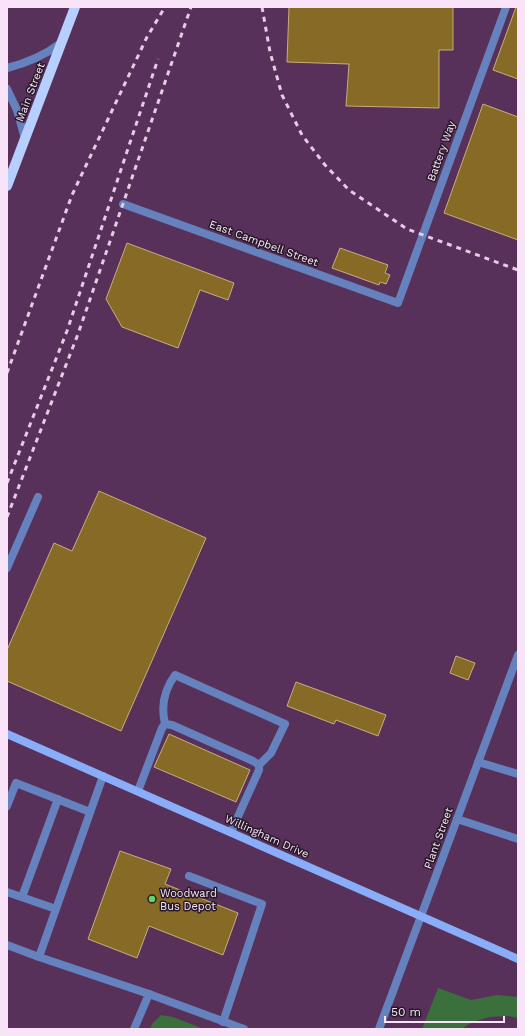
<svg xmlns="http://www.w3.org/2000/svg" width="525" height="1036" viewBox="0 0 525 1036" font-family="'Work Sans',sans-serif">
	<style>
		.built { fill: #57315a }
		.green { fill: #3b6f3c }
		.building { fill: #876a26; stroke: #c8ae7c }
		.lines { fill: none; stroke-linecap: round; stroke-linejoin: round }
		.lane { stroke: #6682be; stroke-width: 8 }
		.street { stroke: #6682be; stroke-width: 8 }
		.secondary { stroke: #89adf8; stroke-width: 8 }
		.primary { stroke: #b7cfff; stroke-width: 10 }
		.rail { stroke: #e3cce4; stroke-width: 3; stroke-dasharray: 5 5; stroke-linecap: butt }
		.poi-dot { fill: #63d468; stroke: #281929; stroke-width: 1.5 }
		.labels { text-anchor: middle; stroke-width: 3; stroke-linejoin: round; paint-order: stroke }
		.street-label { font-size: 11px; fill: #f8e3f9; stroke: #281929 }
		.poi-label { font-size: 11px; fill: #f8e3f9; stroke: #281929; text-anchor: start }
	</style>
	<rect width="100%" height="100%" fill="#4a294d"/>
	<rect class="built" x="7" y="7" width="511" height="1022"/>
	<g class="green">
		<path d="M438 988 471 1000 497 995 518 997V1018L508 1016 489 1017 473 1022 461 1029H422Z"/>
		<path d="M161 1015 173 1017 204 1029H150L152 1024Z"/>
	</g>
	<g class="building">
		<path d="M289 7H453V50H439V108L346 106 349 64 287 62Z"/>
		<path d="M516 7H518V79L493 70Z"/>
		<path d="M483 104 518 117V240L444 213Z"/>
		<path d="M127 243 234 283 228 300 200 290 178 348 122 327 106 299Z"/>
		<path d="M340 248 388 265 385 273 390 275 386 284 380 282 379 285 332 268Z"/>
		<path d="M99 491 206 538 121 731 7 681V650L54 543 72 551Z"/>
		<path d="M456 656 475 663 468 680 450 673Z"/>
		<path d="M296 682 386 715 378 736 336 720 334 724 287 706Z"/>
		<path d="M169 734 250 770 236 802 154 767Z"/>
		<path d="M120 851 171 869 165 884 238 913 223 955 149 926 137 958 88 939Z"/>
	</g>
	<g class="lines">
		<g class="lane">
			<path d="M7 68C27 63 45 55 61 43"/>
			<path d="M7 89 17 110 25 139"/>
			<path d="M7 568 38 497"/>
			<path d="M165 724 172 725 253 761 259 765"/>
			<path d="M478 762 518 774"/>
			<path d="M138 791 162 728 165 724C161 707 164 690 175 675L285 724 271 753 259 765V770L231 832"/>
			<path d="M7 806 16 783 90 812"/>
			<path d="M457 819 518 839"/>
			<path d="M189 876 262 904 223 1022"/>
			<path d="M7 892 56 909"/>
			<path d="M22 897 58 799"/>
			<path d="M7 945 39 957 149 994 244 1029"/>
			<path d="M39 957 103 776"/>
			<path d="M134 1029 149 994"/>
		</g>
		<g class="street">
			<path d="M123 204 398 303 506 7"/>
			<path d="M379 1029 518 655"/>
		</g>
		<path class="secondary" d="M7 734 518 959"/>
		<path class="primary" d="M7 186 75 7"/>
		<g class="rail">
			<path d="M262 7 270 52 282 95 302 135 325 165 349 190 407 229 518 270"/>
			<path d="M7 373 72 195 147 37 165 7"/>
			<path d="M7 483 67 331 158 59"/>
			<path d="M7 517 78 334 191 7"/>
		</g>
	</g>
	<circle class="poi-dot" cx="152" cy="899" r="4"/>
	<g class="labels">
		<g class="street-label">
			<text transform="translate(30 92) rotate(-69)" y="4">Main Street</text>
			<text transform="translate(441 151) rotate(-70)" y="4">Battery Way</text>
			<text transform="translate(264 243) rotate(20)" y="4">East Campbell Street</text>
			<text transform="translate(267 836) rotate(24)" y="4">Willingham Drive</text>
			<text transform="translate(438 838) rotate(-70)" y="4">Plant Street</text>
		</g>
		<g class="poi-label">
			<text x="160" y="897">Woodward<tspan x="160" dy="13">Bus Depot</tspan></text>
		</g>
	</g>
	<rect width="525" height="1036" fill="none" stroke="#f8e3f9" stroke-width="16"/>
	<path d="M385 1016v6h119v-6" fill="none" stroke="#f8e3f9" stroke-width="2"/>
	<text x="391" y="1016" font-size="12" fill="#f8e3f9" stroke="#281929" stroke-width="3" paint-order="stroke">50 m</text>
</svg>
